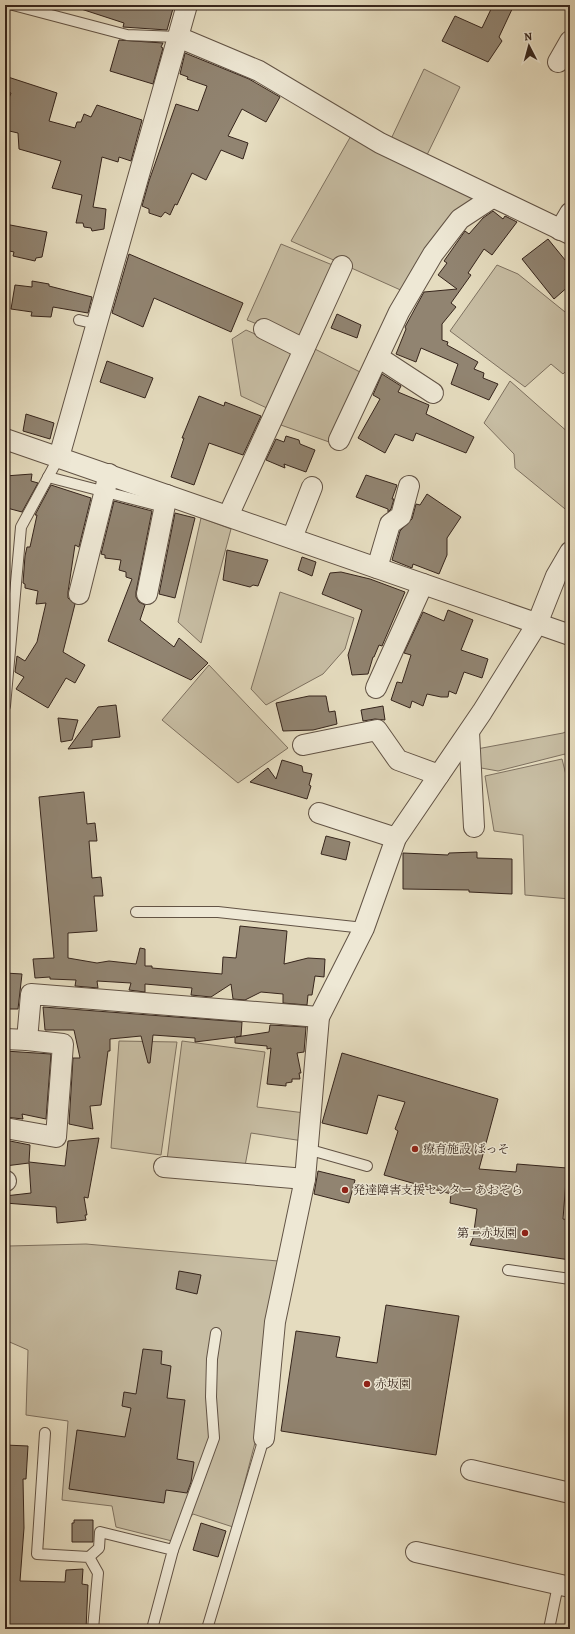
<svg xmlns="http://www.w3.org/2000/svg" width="575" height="1634" viewBox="0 0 575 1634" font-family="Alegreya,'Noto Serif JP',serif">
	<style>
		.green { fill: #c7bda3; stroke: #7e7160 }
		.building { fill: #918471; stroke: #36251c }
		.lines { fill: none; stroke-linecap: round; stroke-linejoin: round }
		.lane-casing { stroke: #625345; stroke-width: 12 }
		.street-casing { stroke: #625345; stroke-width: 22 }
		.lane { stroke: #eee8d5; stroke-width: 10 }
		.street { stroke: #eee8d5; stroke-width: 20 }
		.poi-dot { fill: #8f2418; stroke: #eee8d5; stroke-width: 1.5 }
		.labels { text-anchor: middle; stroke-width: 3; stroke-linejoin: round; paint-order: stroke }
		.poi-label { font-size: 12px; fill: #36251c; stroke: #eee8d5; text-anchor: start }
	</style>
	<rect width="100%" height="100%" fill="#e5dcbf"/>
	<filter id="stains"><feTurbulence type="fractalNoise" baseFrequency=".005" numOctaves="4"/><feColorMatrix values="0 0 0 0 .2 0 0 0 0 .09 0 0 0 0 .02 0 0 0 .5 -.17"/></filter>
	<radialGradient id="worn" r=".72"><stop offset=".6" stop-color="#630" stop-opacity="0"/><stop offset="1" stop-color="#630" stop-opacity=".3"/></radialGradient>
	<g class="green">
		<path d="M424 69 460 87 426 157 391 139Z"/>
		<path d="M352 134 475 195 453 217 405 292 291 241Z"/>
		<path d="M281 244 335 266 302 342 247 320Z"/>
		<path d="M497 265 518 274 570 316V367L563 374 551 364 525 387 450 331Z"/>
		<path d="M246 330 296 352 269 409 241 396 232 339Z"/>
		<path d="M313 348 362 373 332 443 278 424Z"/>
		<path d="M510 381 570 434V513L515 468 514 454 484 423Z"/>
		<path d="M201 518 231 529 201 643 178 622Z"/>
		<path d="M280 592 354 618 345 649 323 674 266 705 251 689Z"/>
		<path d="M209 665 288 748 238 783 162 720Z"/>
		<path d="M570 730V776L565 754 498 771 470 766 466 751 563 733Z"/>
		<path d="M562 759 570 791V899L525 895 523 835 494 831 485 776Z"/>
		<path d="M119 1041 177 1042 161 1155 111 1148Z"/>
		<path d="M182 1041 265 1052 257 1107 305 1113 303 1141 251 1133 245 1166 167 1160Z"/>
		<path d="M86 1244 278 1261 256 1439 233 1527 193 1514 172 1541 116 1527 112 1506 62 1500 68 1421 26 1415 28 1350 5 1340V1271L9 1246Z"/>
	</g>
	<g class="building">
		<path d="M78 5H174L167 30 123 27 124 23 78 8Z"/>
		<path d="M493 5H514L499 37 502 41 488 62 442 41 455 16 482 28Z"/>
		<path d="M119 40 163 43 161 47 163 48 153 84 110 71Z"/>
		<path d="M185 53 249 79 280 97 266 122 242 109 228 136 248 143 243 159 221 150 206 180 192 173 177 205 175 204 170 215 165 212 161 217 149 213V209L142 206 149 181 176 104 198 111 207 86 187 79 188 77 180 74Z"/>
		<path d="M8 77 57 93 49 121 75 128 77 122H81L84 114 91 117 97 105 142 120 131 161 119 157 118 162 102 157 93 207 106 209 104 229 92 231 91 228 84 227 83 223H76L82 195 52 188 61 161 19 149 18 133 5 130V108L11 93 5 91Z"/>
		<path d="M493 211 503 219 505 216 517 222 492 255 484 249 468 273 471 275 451 303 456 307 442 324V340L448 342 447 345 478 362 474 369 484 373 483 378 498 384 489 400 451 384 458 364 421 348 416 362 396 354 406 329 405 327 424 292 457 289 438 275 447 263 444 261 465 231 469 234 483 218Z"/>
		<path d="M5 224 47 232 42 257 36 258 35 261 13 256 14 252 5 250Z"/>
		<path d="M548 239 570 266V285L554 299 522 259Z"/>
		<path d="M129 254 243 303 231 332 154 298 143 327 112 313Z"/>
		<path d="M32 281 49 284V286L92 297 88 313 53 307 51 317 31 316 32 312 11 309 15 285 32 287Z"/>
		<path d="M337 314 361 325 357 338 331 328Z"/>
		<path d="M107 361 153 378 145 398 100 382Z"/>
		<path d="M382 374 401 386 398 392 429 405 426 414 474 437 466 453 416 433 413 441 395 434 385 453 358 438 380 399 373 395Z"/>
		<path d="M199 396 224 406 225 402 261 416 243 455 209 443 194 485 171 477 184 438H182Z"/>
		<path d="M26 414 54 423 50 439 23 431Z"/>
		<path d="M286 436 299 440 300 444 315 450 306 472 284 464 285 468 266 460 276 439 284 442Z"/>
		<path d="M32 474 31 481 38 483 22 512 7 508 5 476Z"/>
		<path d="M366 475 397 485 392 499H394L391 509 388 512V509L356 497Z"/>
		<path d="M51 485 91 498 79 547 75 545 68 592V598L75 604 63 652 85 665 75 683 66 678 48 708 16 689 24 677 15 672 17 656 25 661 37 642 46 603 36 604 38 591 25 588V584L23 583 25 556 27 547H30L37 515H35Z"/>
		<path d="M427 494 461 517 447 538V555L439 574 413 564 412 568 392 560 400 531 412 519 416 504 420 505Z"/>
		<path d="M114 501 152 511 136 592V597L139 602 145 605 140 620 174 647 179 638 208 663 191 680 108 641 132 579 126 577V572L119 570 121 560 105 558V555L101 554Z"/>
		<path d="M175 513 195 518 175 598 159 594Z"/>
		<path d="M227 550 268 560 258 586 253 585 250 587 223 580Z"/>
		<path d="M302 557 316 562 312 576 298 570Z"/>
		<path d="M341 572 370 579 405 592 382 646 379 645 374 657H373L368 674 352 675 348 655 362 610 322 594 330 573Z"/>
		<path d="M448 610 473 620 461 650 488 659 482 678 464 672 456 694 449 691 448 697H441L427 694 423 706 412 701 410 708 391 700 397 682 402 683 411 655 404 653 423 612 444 621Z"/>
		<path d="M309 696H326L329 712 335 711 337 724 313 730 283 731 276 703Z"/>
		<path d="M116 705 120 737 92 740V747L68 749 98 707Z"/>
		<path d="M383 706 385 720 375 719 363 721 361 710Z"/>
		<path d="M58 718 78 720 72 740 61 742Z"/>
		<path d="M282 760 302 766 303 772 312 774 309 785 311 786 307 799 250 782 268 768 276 779Z"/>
		<path d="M84 792 87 824 95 823 97 841H89L92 878 101 877 103 896H94L97 931 68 933V958L97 963 109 961 136 964 140 948 145 949V966H152V968L222 974 223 957 236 958 240 926 287 931 284 964 308 958 325 959 324 977 315 976 312 995H308L307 1005 283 1003V994L261 992 245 1000 233 999 231 984 211 997 191 995 192 988 145 984V992L129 990 131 983 97 981 98 988 75 986 76 980 50 979V977L35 978 33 959 54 958 39 797Z"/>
		<path d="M326 836 350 842 346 860 321 854Z"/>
		<path d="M477 852V858L512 859V894L469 892V890L403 889V853L448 855 449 853Z"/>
		<path d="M5 973 22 974 18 1009H5Z"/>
		<path d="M43 1007 242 1022 241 1036 236 1037 269 1032 270 1025 306 1027 304 1052 297 1053 301 1073H299L300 1079H292V1082L286 1083V1086L267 1084 271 1048 267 1049V1046L235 1043V1037L195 1042V1038L153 1035 150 1063H148L141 1036 110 1039V1051H108L101 1105 90 1106 93 1129 69 1124 73 1058H80L74 1030H45Z"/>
		<path d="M5 1051 51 1054 46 1119 22 1114 23 1119 5 1117Z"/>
		<path d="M342 1053 498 1099 479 1169 516 1172 517 1164 567 1168 563 1219 570 1220V1260L470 1245 473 1238 477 1209 450 1203 451 1194 384 1175 398 1131 395 1129 405 1102 378 1095 367 1134 322 1123Z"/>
		<path d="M99 1138 88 1198 84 1197 87 1215H85L86 1220 57 1223 56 1207 5 1203V1196L31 1193 29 1163 5 1166V1140L30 1145 29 1162 65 1166 68 1141Z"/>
		<path d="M318 1171 355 1180 349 1203 314 1194Z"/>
		<path d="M179 1271 201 1275 197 1294 176 1289Z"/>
		<path d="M386 1305 459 1316 436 1455 281 1431 296 1331 340 1337 336 1357 377 1363Z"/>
		<path d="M143 1349 162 1351 161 1364 171 1366 167 1398 185 1400 177 1459 194 1462 191 1482 187 1493 166 1490 164 1503 69 1489 77 1430 125 1437 131 1408 122 1406 124 1392 136 1394Z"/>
		<path d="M5 1445 28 1446 26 1479H23L24 1528 20 1581 65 1582 66 1570 83 1569 82 1584 88 1585 86 1629H5Z"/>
		<path d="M74 1520H93V1542H72V1523H74Z"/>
		<path d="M201 1523 226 1531 218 1557 193 1550Z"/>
	</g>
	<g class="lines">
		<g class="lane-casing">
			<g id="lane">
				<path d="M13 5 127 35 178 37"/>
				<path d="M79 320 96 324"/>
				<path d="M48 477 164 507"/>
				<path d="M5 706 21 527 59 457"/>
				<path d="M136 912H218L364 928"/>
				<path d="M307 1149 367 1166"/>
				<path d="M508 1270 570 1279"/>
				<path d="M45 1433 37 1554 89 1557 98 1573 93 1629"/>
				<path d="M173 1550 214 1438 211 1397 212 1359 216 1333"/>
				<path d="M89 1557 99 1548 100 1532 173 1550 152 1629"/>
				<path d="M207 1629 264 1438"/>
				<path d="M549 1629 558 1585"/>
			</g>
		</g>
		<g class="street-casing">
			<g id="street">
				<path d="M178 37 259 71 380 143 570 234"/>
				<path d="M558 62 570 41"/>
				<path d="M560 230 570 213"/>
				<path d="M264 329 304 349"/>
				<path d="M378 357 433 393"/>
				<path d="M5 439 570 635"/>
				<path d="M339 440 399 312 433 254 460 219 492 198"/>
				<path d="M59 457 187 5"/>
				<path d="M228 516 342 266"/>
				<path d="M292 538 312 487"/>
				<path d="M377 568 390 524 401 516 409 486"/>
				<path d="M79 594 109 474"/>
				<path d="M147 594 167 495"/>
				<path d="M376 688 423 584"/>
				<path d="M469 732 474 827"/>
				<path d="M303 745 377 730 398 760 439 775"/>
				<path d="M319 813 396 838"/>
				<path d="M5 1039 27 1040 31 994 319 1017"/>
				<path d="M5 1128 56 1137 63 1044 27 1040"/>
				<path d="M164 1167 305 1179"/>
				<path d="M5 1181H6"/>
				<path d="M264 1438 275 1322 305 1179 319 1017 364 928 396 838 482 712 537 624 556 576 570 552"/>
				<path d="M471 1470 570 1493"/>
				<path d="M416 1552 570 1587"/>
			</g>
		</g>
		<use href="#lane" class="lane"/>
		<use href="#street" class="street"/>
	</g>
	<g class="poi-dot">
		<circle cx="415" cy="1149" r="4"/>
		<circle cx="345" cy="1190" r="4"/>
		<circle cx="525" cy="1233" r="4"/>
		<circle cx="367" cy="1384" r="4"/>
	</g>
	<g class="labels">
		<g class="poi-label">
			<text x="423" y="1153">療育施設 ぱっそ</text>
			<text x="353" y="1194">発達障害支援センター あおぞら</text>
			<text x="517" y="1237" text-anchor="end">第二赤坂園</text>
			<text x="375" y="1388">赤坂園</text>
		</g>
	</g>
	<rect width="575" height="1634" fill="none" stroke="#e5dcbf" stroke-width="20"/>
	<rect x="6" y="6" width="563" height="1622" fill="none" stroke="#36251c" stroke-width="2"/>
	<rect x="10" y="10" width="555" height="1614" fill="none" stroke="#36251c"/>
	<g transform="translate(529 46) rotate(354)" stroke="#eee8d5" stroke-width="3" paint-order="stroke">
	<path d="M0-3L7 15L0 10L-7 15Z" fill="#36251c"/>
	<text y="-6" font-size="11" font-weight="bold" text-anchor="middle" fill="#36251c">N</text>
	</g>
	<rect width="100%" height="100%" filter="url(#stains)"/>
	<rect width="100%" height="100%" fill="url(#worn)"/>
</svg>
